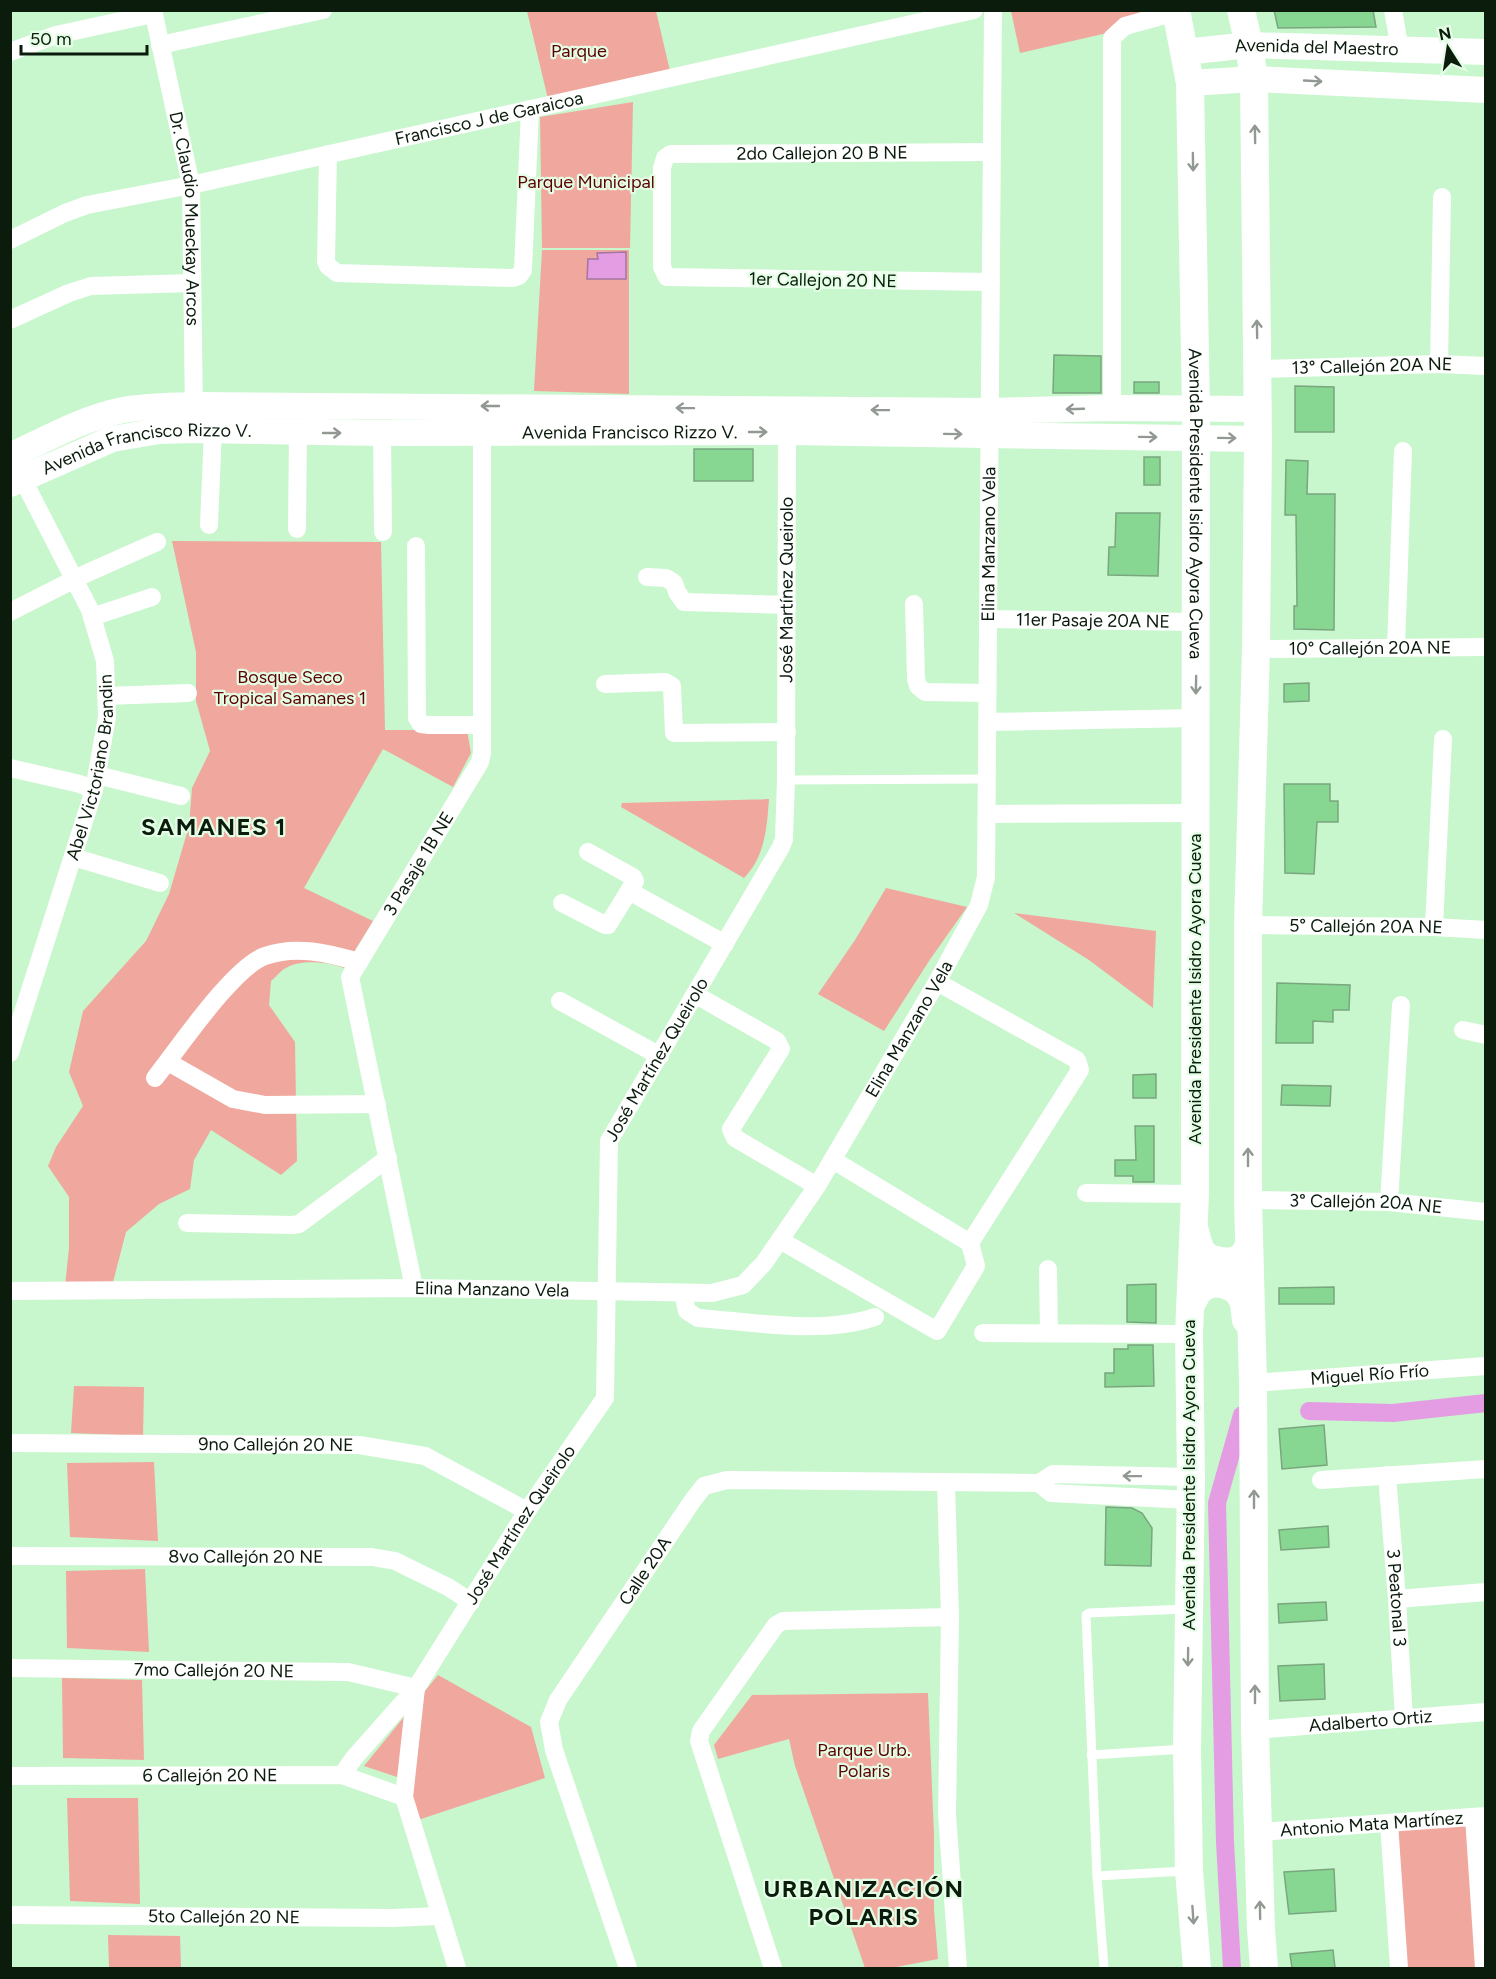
<svg xmlns="http://www.w3.org/2000/svg" width="1496" height="1979" viewBox="0 0 1496 1979" font-family="Figtree,sans-serif">
	<style>
		.green { fill: #f0a89e }
		.water { fill: #e49ce2; stroke: #a376a2; stroke-width: 1.5 }
		.lines { fill: none; stroke-linecap: round; stroke-linejoin: round }
		.canal { stroke: #e49ce2; stroke-width: 18 }
		.building { fill: #87d792; stroke: #7aa67f; stroke-width: 1.5 }
		.lane { stroke: #fff; stroke-width: 9 }
		.street { stroke: #fff; stroke-width: 18 }
		.secondary { stroke: #fff; stroke-width: 26 }
		.primary { stroke: #fff; stroke-width: 28 }
		.oneway { stroke: #919992 }
		.labels { text-anchor: middle; stroke-width: 4.5; stroke-linejoin: round; paint-order: stroke }
		.street-label { font-size: 18px; fill: #0b1c0d; stroke: #e3fee5 }
		.park-label { font-size: 18px; fill: #5d0002; stroke: #e3fee5 }
		.district-label { font-size: 24px; font-weight: bold; letter-spacing: 1.5px; fill: #0b1c0d; stroke: #e3fee5 }
	</style>
	<rect width="100%" height="100%" fill="#c8f6cd"/>
	<g class="green">
		<path d="M527 11H656L670 71 548 99Z"/>
		<path d="M1011 11H1139L1142 25 1020 53Z"/>
		<path d="M633 102 630 248H542L540 117Z"/>
		<path d="M542 250H629V394L534 391Z"/>
		<path d="M172 541 381 542 385 730H467L471 753 453 787 383 749 304 888 373 921 344 968C327 962 302 959 286 968 281 970 276 977 271 981L269 1005 295 1042 297 1161 281 1175 211 1130 194 1160 190 1189 159 1204 126 1232 112 1286H65L69 1248V1197L48 1166 56 1147 83 1106 69 1072 83 1011 146 941 169 894 189 826 192 788 210 751 196 701V652Z"/>
		<path d="M769 799C767 827 765 857 744 878L621 807 622 803Z"/>
		<path d="M886 888 967 907 931 958 884 1031 818 994 855 940Z"/>
		<path d="M1014 913 1156 931 1153 1008 1089 960Z"/>
		<path d="M74 1386 144 1387 143 1436 71 1433Z"/>
		<path d="M154 1462 158 1541 70 1537 67 1463Z"/>
		<path d="M145 1569 149 1652 67 1648 66 1571Z"/>
		<path d="M438 1675 531 1727 545 1778 418 1820 406 1780 364 1766Z"/>
		<path d="M62 1678 142 1680 144 1760 63 1758Z"/>
		<path d="M928 1693 934 1835V1910L938 1959 891 1968H865L795 1766 789 1739 718 1759 714 1745 752 1695Z"/>
		<path d="M67 1798H138L140 1904 70 1901Z"/>
		<path d="M1474 1817 1484 1968H1399L1389 1823Z"/>
		<path d="M108 1935 180 1936 181 1968H109Z"/>
	</g>
	<path class="water" d="M626 252V279H587L588 259H598L597 253Z"/>
	<g class="lines">
		<g class="canal">
			<path d="M1309 1411 1393 1413 1486 1403"/>
			<path d="M1232 1968 1225 1842 1217 1503 1242 1415"/>
		</g>
	</g>
	<g class="building">
		<path d="M1274 10H1373L1376 27 1278 28Z"/>
		<path d="M1054 355 1101 356V393H1053Z"/>
		<rect x="1134" y="382" width="25" height="11"/>
		<path d="M1295 386 1334 387V432H1295Z"/>
		<rect x="694" y="449" width="59" height="32"/>
		<rect x="1144" y="457" width="16" height="28"/>
		<path d="M1286 460 1308 461 1307 494H1335L1334 630 1294 629V606H1297L1296 515H1285Z"/>
		<path d="M1116 513H1160L1158 576 1108 575 1109 547H1115Z"/>
		<path d="M1309 683V701L1284 702V684Z"/>
		<path d="M1284 784H1330V801H1338V822H1317L1314 874 1285 873Z"/>
		<path d="M1277 983 1350 985 1349 1010H1333V1022L1313 1021V1043H1276Z"/>
		<path d="M1156 1074V1098H1133V1075Z"/>
		<path d="M1282 1085 1331 1086 1330 1106 1281 1105Z"/>
		<path d="M1135 1126H1154V1182H1133V1176H1115V1160H1136Z"/>
		<path d="M1156 1284V1323L1127 1322V1285Z"/>
		<path d="M1334 1287V1304H1279V1288Z"/>
		<path d="M1128 1345H1153L1154 1386 1105 1387V1373H1114V1349H1128Z"/>
		<path d="M1324 1425 1327 1465 1282 1469 1279 1429Z"/>
		<path d="M1106 1507 1132 1508 1142 1513 1152 1528 1151 1566 1105 1565Z"/>
		<path d="M1328 1526 1329 1547 1281 1550 1279 1530Z"/>
		<path d="M1326 1602 1327 1620 1279 1623 1278 1604Z"/>
		<path d="M1324 1664 1325 1699 1280 1701 1278 1666Z"/>
		<path d="M1334 1869 1336 1911 1289 1914 1284 1872Z"/>
		<path d="M1333 1950 1335 1968H1292L1290 1954Z"/>
	</g>
	<g class="lines">
		<g class="lane">
			<path d="M786 780 987 779"/>
			<path d="M1091 1755 1185 1749"/>
			<path d="M1097 1876 1185 1871"/>
			<path d="M1104 1968 1097 1876 1086 1615 1089 1613 1186 1609"/>
		</g>
		<g class="street">
			<path id="s1" d="M153 10 191 185 194 415"/>
			<path d="M1393 10 1400 50"/>
			<path d="M160 45 323 10"/>
			<path d="M10 52 56 35 153 14"/>
			<path d="M328 154 326 261 328 266 337 273 513 278 519 276 523 270 530 109"/>
			<path id="s2" d="M10 240 65 213 87 205 191 185 974 10"/>
			<path id="s3" d="M991 282 667 277 662 267V168L665 158 671 154H679L992 152"/>
			<path d="M12 319 69 293 91 286 192 283"/>
			<path d="M1439 364 1442 197"/>
			<path id="s4" d="M1258 369 1439 364 1486 366"/>
			<path d="M1112 408V38L1125 26 1176 12"/>
			<path d="M382 433 383 532"/>
			<path d="M209 525 213 430"/>
			<path d="M297 529 298 432"/>
			<path d="M416 546 417 718 421 724 429 725H482"/>
			<path d="M647 577 666 578 674 583 677 592 684 602 787 605"/>
			<path d="M914 604 916 679 918 686 925 692 987 693"/>
			<path d="M10 612 85 574 157 542"/>
			<path d="M92 617 152 597"/>
			<path id="s5" d="M988 619 1197 622"/>
			<path d="M1396 648 1403 451"/>
			<path id="s6" d="M1256 649 1486 647"/>
			<path d="M605 684 665 682 672 686 674 733 787 732"/>
			<path d="M106 696 188 693"/>
			<path d="M987 722 1195 718"/>
			<path d="M10 768 80 784 94 790"/>
			<path d="M97 775 181 796"/>
			<path d="M987 814 1195 813"/>
			<path d="M588 852 633 877 635 881 629 891"/>
			<path d="M73 857 160 883"/>
			<path d="M562 903 605 925H608L629 891 725 944"/>
			<path id="s7" d="M1248 925 1434 927 1486 930"/>
			<path d="M1434 927 1443 739"/>
			<path d="M696 995 777 1041 781 1049 731 1129 735 1138 817 1186"/>
			<path d="M560 1001 660 1056"/>
			<path d="M1463 1030 1486 1035"/>
			<path id="s8" d="M10 1053 94 790 107 717 105 661 90 610 17 468"/>
			<path d="M168 1062 233 1099 265 1105 377 1104"/>
			<path d="M155 1078C178 1049 233 967 265 956 296 945 328 953 359 962"/>
			<path d="M833 1160 970 1243"/>
			<path d="M1086 1193 1195 1194"/>
			<path id="s9" d="M1248 1200 1389 1202 1486 1212"/>
			<path d="M1389 1202 1401 1005"/>
			<path d="M187 1223 292 1225 299 1224 388 1158"/>
			<path d="M780 1240 937 1331 976 1266 970 1243 1080 1070 1077 1060 937 982"/>
			<path d="M1048 1269 1049 1333"/>
			<path id="s10" d="M414 1288 350 977 480 762 482 753V432"/>
			<path id="s11" d="M10 1291 414 1288 712 1293 743 1285 764 1263 817 1186 937 982 979 905 986 877 993 10"/>
			<path d="M683 1294 687 1311 698 1318C754 1322 822 1335 875 1317"/>
			<path d="M983 1333 1189 1334"/>
			<path id="s12" d="M1253 1383 1486 1366"/>
			<path id="s13" d="M10 1443 359 1445 425 1456 527 1511"/>
			<path id="s14" d="M1387 1475 1397 1599 1404 1719"/>
			<path d="M1321 1480 1486 1469"/>
			<path d="M946 1483 950 1617 947 1814 958 1968"/>
			<path d="M1039 1483 1051 1493 1190 1500"/>
			<path id="s15" d="M10 1556 372 1557 395 1561 448 1587 471 1602"/>
			<path d="M1397 1599 1486 1592"/>
			<path id="s16" d="M10 1668 348 1672 416 1688 404 1797 457 1968"/>
			<path id="s17" d="M1255 1730 1486 1712"/>
			<path id="s18" d="M342 1775 354 1758 416 1688 527 1511 605 1398 609 1141 781 847 784 839 786 780 787 432"/>
			<path id="s19" d="M10 1776 342 1775 404 1797"/>
			<path d="M1474 1817 1484 1968"/>
			<path d="M1389 1823 1399 1968"/>
			<path id="s20" d="M1258 1832 1486 1816"/>
			<path id="s21" d="M10 1915 393 1918 439 1916"/>
			<path id="s22" d="M628 1968 554 1750 549 1722 558 1700 693 1500 704 1486 727 1480 1039 1483 1053 1474 1191 1477"/>
			<path d="M773 1968 699 1741 701 1731 776 1625 783 1621 950 1617"/>
		</g>
		<g class="secondary">
			<path id="s23" d="M1185 52 1249 45 1486 52"/>
			<path d="M1190 83 1254 79 1486 90"/>
			<path d="M10 456C47 439 83 418 123 410 146 406 170 406 193 405L990 411 1112 408 1258 409"/>
			<path id="s24" d="M10 484 112 439 159 431 194 430 382 433 787 432 1258 439"/>
		</g>
		<g class="primary">
			<path id="s25" d="M1176 10 1190 83 1196 410 1195 1194 1189 1334 1191 1477 1187 1749 1189 1871 1197 1968"/>
			<path d="M1241 10 1249 45 1254 79 1258 439 1256 649 1248 925V1200L1253 1383 1255 1730 1261 1929 1264 1968"/>
			<path d="M1194 1228C1197 1237 1198 1248 1204 1254 1212 1262 1232 1264 1240 1258 1244 1255 1247 1249 1249 1246"/>
			<path d="M1190 1307C1193 1302 1195 1295 1199 1291 1212 1277 1237 1284 1243 1301 1245 1307 1245 1314 1246 1320"/>
		</g>
	</g>
	<defs><path id="oneway-shaft" d="M-6 0H5M1.5-3L5.5 0L1.5 3" fill="none" stroke-width="1.6" stroke-linecap="round" stroke-linejoin="round" transform="scale(1.5)"/></defs>
	<g class="oneway">
		<use href="#oneway-shaft" transform="translate(1313 81) rotate(3)"/>
		<use href="#oneway-shaft" transform="translate(1255 134) rotate(-91)"/>
		<use href="#oneway-shaft" transform="translate(1193 162) rotate(89)"/>
		<use href="#oneway-shaft" transform="translate(1257 329) rotate(-91)"/>
		<use href="#oneway-shaft" transform="translate(490 406) rotate(-180)"/>
		<use href="#oneway-shaft" transform="translate(685 408) rotate(-179)"/>
		<use href="#oneway-shaft" transform="translate(1075 409) rotate(178)"/>
		<use href="#oneway-shaft" transform="translate(880 410) rotate(-179)"/>
		<use href="#oneway-shaft" transform="translate(758 432)"/>
		<use href="#oneway-shaft" transform="translate(332 433)"/>
		<use href="#oneway-shaft" transform="translate(953 434) rotate(1)"/>
		<use href="#oneway-shaft" transform="translate(1148 437) rotate(1)"/>
		<use href="#oneway-shaft" transform="translate(1227 438) rotate(1)"/>
		<use href="#oneway-shaft" transform="translate(1196 685) rotate(91)"/>
		<use href="#oneway-shaft" transform="translate(1248 1157) rotate(-90)"/>
		<use href="#oneway-shaft" transform="translate(1132 1476) rotate(-179)"/>
		<use href="#oneway-shaft" transform="translate(1254 1499) rotate(-90)"/>
		<use href="#oneway-shaft" transform="translate(1188 1657) rotate(91)"/>
		<use href="#oneway-shaft" transform="translate(1255 1694) rotate(-90)"/>
		<use href="#oneway-shaft" transform="translate(1260 1910) rotate(-91)"/>
		<use href="#oneway-shaft" transform="translate(1193 1915) rotate(86)"/>
	</g>
	<g class="labels">
		<g class="street-label">
			<text dy="6" stroke="none"><textPath href="#s23" startOffset="132">Avenida del Maestro</textPath></text>
			<text dy="6" stroke="none"><textPath href="#s2" startOffset="496">Francisco J de Garaicoa</textPath></text>
			<text dy="6" stroke="none"><textPath href="#s3" startOffset="603">2do Callejon 20 B NE</textPath></text>
			<text dy="6" stroke="none"><textPath href="#s1" startOffset="212">Dr. Claudio Mueckay Arcos</textPath></text>
			<text transform="translate(823 280) rotate(1)" y="6">1er Callejon 20 NE</text>
			<text dy="6" stroke="none"><textPath href="#s4" startOffset="114">13° Callejón 20A NE</textPath></text>
			<text dy="6" stroke="none"><textPath href="#s24" startOffset="630">Avenida Francisco Rizzo V.</textPath></text>
			<text dy="6" stroke="none"><textPath href="#s24" startOffset="144">Avenida Francisco Rizzo V.</textPath></text>
			<text dy="6" stroke="none"><textPath href="#s25" startOffset="495">Avenida Presidente Isidro Ayora Cueva</textPath></text>
			<text dy="6" stroke="none"><textPath href="#s11" startOffset="1544">Elina Manzano Vela</textPath></text>
			<text dy="6" stroke="none"><textPath href="#s18" startOffset="1316">José Martínez Queirolo</textPath></text>
			<text dy="6" stroke="none"><textPath href="#s5" startOffset="105">11er Pasaje 20A NE</textPath></text>
			<text dy="6" stroke="none"><textPath href="#s6" startOffset="114">10° Callejón 20A NE</textPath></text>
			<text dy="6" stroke="none"><textPath href="#s8" startOffset="298">Abel Victoriano Brandin</textPath></text>
			<text dy="6" stroke="none"><textPath href="#s10" startOffset="450">3 Pasaje 1B NE</textPath></text>
			<text dy="6" stroke="none"><textPath href="#s7" startOffset="118">5° Callejón 20A NE</textPath></text>
			<text transform="translate(1195 989) rotate(-90)" y="6">Avenida Presidente Isidro Ayora Cueva</text>
			<text dy="6" stroke="none"><textPath href="#s11" startOffset="1040">Elina Manzano Vela</textPath></text>
			<text dy="6" stroke="none"><textPath href="#s18" startOffset="812">José Martínez Queirolo</textPath></text>
			<text dy="6" stroke="none"><textPath href="#s9" startOffset="118">3° Callejón 20A NE</textPath></text>
			<text dy="6" stroke="none"><textPath href="#s11" startOffset="482">Elina Manzano Vela</textPath></text>
			<text dy="6" stroke="none"><textPath href="#s12" startOffset="117">Miguel Río Frío</textPath></text>
			<text dy="6" stroke="none"><textPath href="#s13" startOffset="266">9no Callejón 20 NE</textPath></text>
			<text transform="translate(1189 1475) rotate(-90)" y="6">Avenida Presidente Isidro Ayora Cueva</text>
			<text dy="6" stroke="none"><textPath href="#s18" startOffset="308">José Martínez Queirolo</textPath></text>
			<text dy="6" stroke="none"><textPath href="#s15" startOffset="236">8vo Callejón 20 NE</textPath></text>
			<text dy="6" stroke="none"><textPath href="#s22" startOffset="438">Calle 20A</textPath></text>
			<text dy="6" stroke="none"><textPath href="#s14" startOffset="123">3 Peatonal 3</textPath></text>
			<text dy="6" stroke="none"><textPath href="#s16" startOffset="204">7mo Callejón 20 NE</textPath></text>
			<text dy="6" stroke="none"><textPath href="#s17" startOffset="116">Adalberto Ortiz</textPath></text>
			<text dy="6" stroke="none"><textPath href="#s19" startOffset="200">6 Callejón 20 NE</textPath></text>
			<text dy="6" stroke="none"><textPath href="#s20" startOffset="114">Antonio Mata Martínez</textPath></text>
			<text dy="6" stroke="none"><textPath href="#s21" startOffset="214">5to Callejón 20 NE</textPath></text>
		</g>
		<g class="park-label">
			<text x="579" y="57">Parque</text>
			<text x="586" y="188">Parque Municipal</text>
			<text x="290" y="683">Bosque Seco<tspan x="290" dy="21">Tropical Samanes 1</tspan></text>
			<text x="864" y="1756">Parque Urb.<tspan x="864" dy="21">Polaris</tspan></text>
		</g>
		<g class="district-label">
			<text x="214" y="835">SAMANES 1</text>
			<text x="864" y="1897">URBANIZACIÓN<tspan x="864" dy="28">POLARIS</tspan></text>
		</g>
	</g>
	<rect width="1496" height="1979" fill="none" stroke="#0b1c0d" stroke-width="24"/>
	<g transform="translate(1448 48) rotate(348)" stroke="#e3fee5" stroke-width="4.5" paint-order="stroke">
	<path d="M0-4.5L10 22L0 15L-10 22Z" fill="#0b1c0d"/>
	<text y="-9" font-size="16" font-weight="bold" text-anchor="middle" fill="#0b1c0d">N</text>
	</g>
	<path d="M21 45v9h126v-9" fill="none" stroke="#0b1c0d" stroke-width="3"/>
	<text x="30" y="45" font-size="18" fill="#0b1c0d" stroke="#e3fee5" stroke-width="4.5" paint-order="stroke">50 m</text>
</svg>
